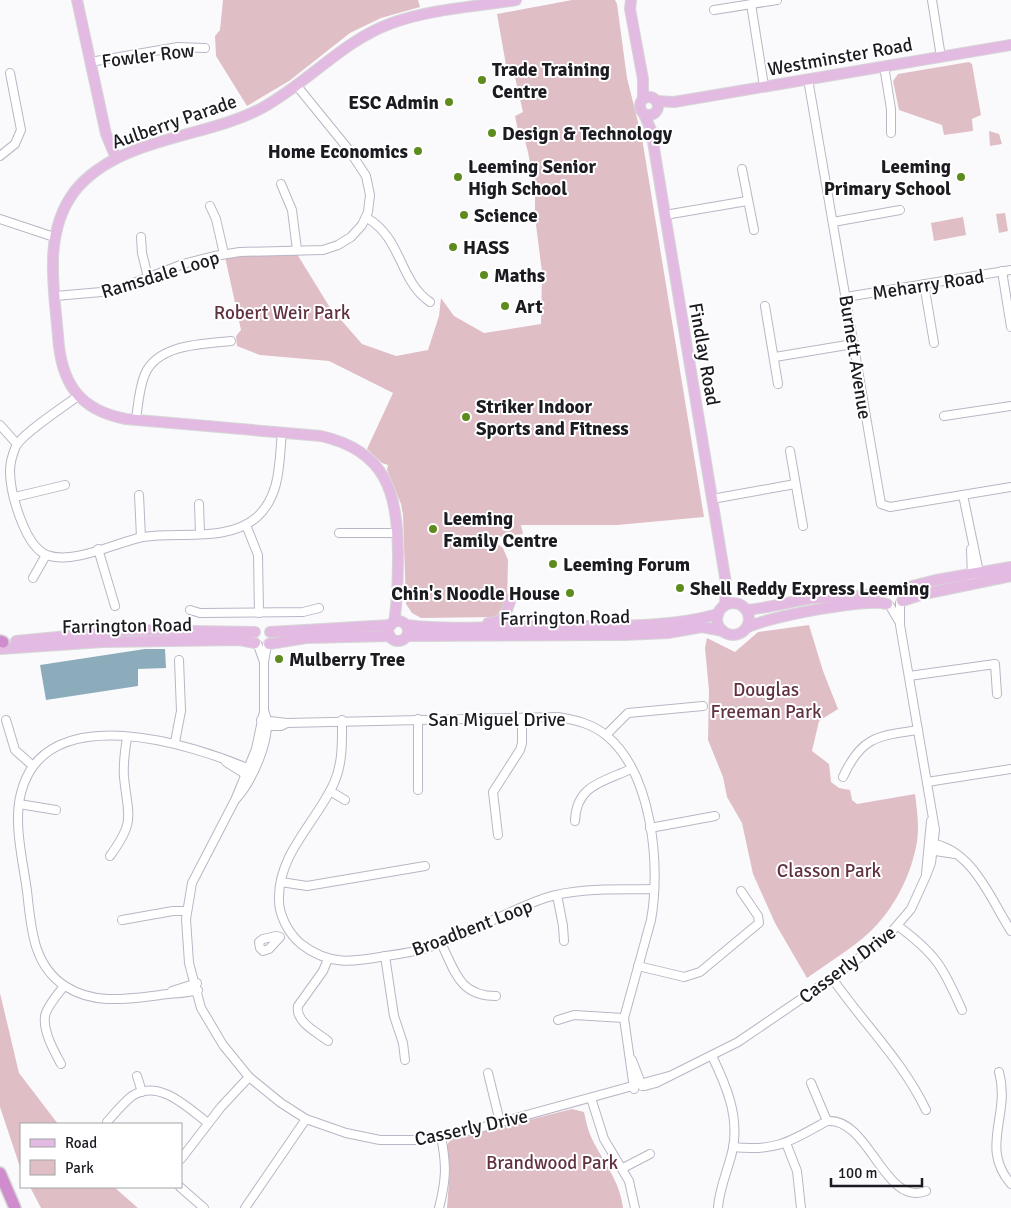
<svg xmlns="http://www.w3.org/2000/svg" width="1011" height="1208" viewBox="0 0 1011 1208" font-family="Signika,sans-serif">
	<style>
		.green { fill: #e0bec6 }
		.water { fill: #8cacbc }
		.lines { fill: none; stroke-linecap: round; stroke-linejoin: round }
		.minor-casing { stroke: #b9b6c5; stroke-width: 10 }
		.major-casing { stroke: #d6d6d7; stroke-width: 12 }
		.highway-casing { stroke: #d6d6d7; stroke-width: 14 }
		.minor { stroke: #fff; stroke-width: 8 }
		.major { stroke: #e3bbe2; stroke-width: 10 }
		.highway { stroke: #d08dce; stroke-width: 11 }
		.poi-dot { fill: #5e8b1e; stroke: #fff; stroke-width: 2 }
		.labels { text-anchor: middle; stroke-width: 4; stroke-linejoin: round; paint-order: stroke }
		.street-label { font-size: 19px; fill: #1c1b21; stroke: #fff }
		.poi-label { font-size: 19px; font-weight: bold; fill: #1c1b21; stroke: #fff; text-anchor: start }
		.park-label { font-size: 19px; fill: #613140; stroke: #fff }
	</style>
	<rect width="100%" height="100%" fill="#fafafd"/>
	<g class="green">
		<path d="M223 0H418L420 7 381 18 350 33 289 81 247 106 216 56 215 36 220 30Z"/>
		<path d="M572 0H615L617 4 627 78 642 138 704 517 617 525H521L523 534 490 538 503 548 508 560 507 602 498 617 421 618 412 613 406 604 403 515 401 504 387 470 388 465 382 463 367 449 393 393 329 361 260 355 237 346 236 336 241 330 225 257 297 254 329 306 362 344 396 356 428 350 439 316 441 298 454 316 484 333 541 324 542 272 535 217V191L528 152 525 141 518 131 515 116 523 112 514 73 506 65 497 14Z"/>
		<path d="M969 62 972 64 981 115 972 119 973 131 944 135 942 125 899 110 893 81 898 74Z"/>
		<path d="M989 131 999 134 1002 144 990 146Z"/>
		<path d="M1005 213 1008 231 999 233 996 214Z"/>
		<path d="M963 217 966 235 934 241 931 223Z"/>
		<path d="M809 625 823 671 838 709 819 721 812 751 829 764 831 782 839 788 850 790 852 800 857 804 915 794C917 811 920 829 916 847 909 881 890 916 863 938 845 953 825 965 807 978L775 923 753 874 742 823 727 797 723 777 708 740 709 691 705 648 707 638 735 652 758 632Z"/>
		<path d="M0 993 19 1073 58 1124H21V1170L0 1107Z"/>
		<path d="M572 1109 584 1112C586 1121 588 1131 592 1139 604 1163 620 1181 623 1208H447L450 1168 446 1147 450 1140Z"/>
		<path d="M30 1187H114L138 1208H41Z"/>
	</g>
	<path class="water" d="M145 649H165L166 668 138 669V686L46 700 40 665Z"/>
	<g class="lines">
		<g class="minor-casing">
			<g id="minor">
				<path d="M932 0 941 57"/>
				<path d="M751 4 764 86"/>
				<path d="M714 10 777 0"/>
				<path d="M90 62 178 47 205 48"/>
				<path d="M884 66 891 109V133"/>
				<path d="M808 79 881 504 890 507 1011 487"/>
				<path d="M0 156 15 144 21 130 10 73"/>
				<path d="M742 169 754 230"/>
				<path d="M281 184 292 210 297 250"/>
				<path d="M210 206 216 219 224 254"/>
				<path d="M665 215 747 201"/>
				<path d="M367 218C402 238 399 281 430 302"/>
				<path d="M0 219 54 237"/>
				<path d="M833 222 900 210"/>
				<path d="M141 237 142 253 148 277"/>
				<path d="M1002 271 1011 327"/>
				<path d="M924 284 934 343"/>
				<path d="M55 296 113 291 183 264 214 256 240 252 323 250 338 245 351 237 362 225 368 212 370 195 366 176 349 150 297 86"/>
				<path d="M846 297 1011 270"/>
				<path d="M765 306 778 384"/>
				<path d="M775 357 853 344"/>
				<path d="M78 396C65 406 23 433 16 446 13 453 10 464 10 471 10 493 25 547 47 555 73 565 117 542 143 537 179 531 227 543 257 517 281 495 279 462 282 432"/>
				<path d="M944 416 1011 406"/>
				<path d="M136 420C138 405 139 388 145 374 158 344 203 344 231 341"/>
				<path d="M0 425 17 444"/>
				<path d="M790 451 803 526"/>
				<path d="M139 495 141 537"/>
				<path d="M963 495 980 577"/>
				<path d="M15 497 65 485"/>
				<path d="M712 499 795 484"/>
				<path d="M199 504 200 533"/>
				<path d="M246 525 258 555 259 613"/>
				<path d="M339 533H398"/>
				<path d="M98 549 115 606"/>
				<path d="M971 549 972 578"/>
				<path d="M33 578 46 555"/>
				<path d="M890 606 900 623"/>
				<path d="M190 610 200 613 303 612 319 608"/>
				<path d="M258 645 264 662"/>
				<path d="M909 676 995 664 997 694"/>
				<path d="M264 711C275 734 251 783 235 800L192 883 186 919 189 963 201 1008 223 1045 249 1077 281 1103 306 1119 346 1133 380 1140H419L476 1129 669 1076"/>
				<path d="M6 720 15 750 33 766"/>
				<path d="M261 720 287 723 558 717C576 720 593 724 607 736 652 774 661 865 651 920L624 1018 634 1089"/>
				<path d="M342 720C342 741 343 763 334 783 317 821 279 853 279 897 278 914 288 933 301 944 329 966 353 962 386 956 400 954 414 952 427 948 467 935 505 912 545 898 579 887 618 890 654 889"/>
				<path d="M262 726H281L287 723"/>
				<path d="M606 735 628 713 703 706"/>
				<path d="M175 742 181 711 179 660"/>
				<path d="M226 762 250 777"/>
				<path d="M843 777C861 737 877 736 918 730"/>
				<path d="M927 782 1011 769"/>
				<path d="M418 790V719"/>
				<path d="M330 791 345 800"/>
				<path d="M236 798 256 749 264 711V662L267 645"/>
				<path d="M19 804 56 810"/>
				<path d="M575 821C576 785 603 782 631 769"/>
				<path d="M650 828 715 816"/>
				<path d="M498 835 493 792 520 750 522 743V718"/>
				<path d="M929 843C972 848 990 898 1011 931"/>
				<path d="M929 850 955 854"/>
				<path d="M110 856C136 820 128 817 124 777 123 764 125 750 127 738"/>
				<path d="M926 874 931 821"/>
				<path d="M281 882 307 886 425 866"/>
				<path d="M557 895 563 926 564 941"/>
				<path d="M122 920 173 911H186"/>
				<path d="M898 926C936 954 943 967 962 1010"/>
				<path d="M276 936 280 937 269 949 263 951 260 948 259 942 263 939Z"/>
				<path d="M441 943C455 971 459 996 496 996"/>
				<path d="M385 956 394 1016 403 1043 405 1060"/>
				<path d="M328 959 323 971 298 1006C295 1022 317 1032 328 1041"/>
				<path d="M638 966 684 977 700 972 759 923 758 916 741 891"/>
				<path d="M832 978C863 1023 902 1060 926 1110"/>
				<path d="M198 990C185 994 173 993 160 995 127 999 94 1005 65 986 32 965 31 925 27 891 23 861 13 823 21 793 45 697 193 744 254 771"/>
				<path d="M172 991 197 983"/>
				<path d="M558 1020 574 1015 624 1018"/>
				<path d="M712 1056C726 1085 739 1115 733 1148 729 1168 719 1188 718 1208"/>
				<path d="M632 1060 642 1086"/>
				<path d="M61 1064C54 1051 43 1032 45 1016 47 1006 58 994 64 986"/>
				<path d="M999 1072C1011 1115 979 1147 1011 1184"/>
				<path d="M488 1073 500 1122"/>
				<path d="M137 1076 142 1092"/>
				<path d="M811 1083 827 1121"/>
				<path d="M645 1086 656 1083 738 1042 832 978 887 937 911 909 926 876 931 863 935 830 900 625V603"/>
				<path d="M591 1098 604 1139 629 1181 635 1208"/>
				<path d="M107 1122C115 1113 123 1103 132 1096 159 1078 188 1108 208 1123"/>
				<path d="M786 1143 797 1171 801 1208"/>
				<path d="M733 1147C776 1152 791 1141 827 1121 869 1117 885 1208 926 1191"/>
				<path d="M181 1159 221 1107 249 1077"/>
				<path d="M623 1168 650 1154"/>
				<path d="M180 1187 204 1208"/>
				<path d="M245 1208 306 1119"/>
				<path d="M439 1208C446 1180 447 1166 441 1137"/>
			</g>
		</g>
		<g class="major-casing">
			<g id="major">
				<path d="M77 0 106 134 116 158"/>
				<path d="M631 0 630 9 643 79V99"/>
				<circle cx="649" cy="106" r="9"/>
				<path d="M656 101 674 102 1011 45"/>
				<path d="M644 114 651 130 726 583 725 605"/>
				<path d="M900 589 936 580 1011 567"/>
				<path d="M902 601 924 594 1011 576"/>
				<circle cx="733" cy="619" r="16"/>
				<path d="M746 610C769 608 791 601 815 598 839 596 861 598 885 591"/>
				<circle cx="398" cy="631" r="10"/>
				<path d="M394 622C398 599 398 576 398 553 397 493 387 451 321 436L126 419C78 410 61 382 58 336 54 288 43 234 74 192 117 137 204 139 262 108 308 83 342 41 392 23 431 9 475 7 516 0"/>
				<path d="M488 623C504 623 507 612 511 598"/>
				<path d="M406 625C449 630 493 627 536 626 593 625 663 630 718 614"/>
				<path d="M746 628C767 617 866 598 887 604"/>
				<path d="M270 632 391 625"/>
				<path d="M407 636 625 635 668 633 702 627 723 631"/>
				<path d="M16 641 130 630 255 632"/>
				<path d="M269 644 306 638 390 636"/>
				<path d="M0 649 103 642 240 640 255 643"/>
			</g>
		</g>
		<g class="highway-casing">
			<g id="highway">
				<path d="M0 641 3 642"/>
				<path d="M0 1173 15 1208"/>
			</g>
		</g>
		<use href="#minor" class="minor"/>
		<use href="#major" class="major"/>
		<use href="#highway" class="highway"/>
	</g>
	<g class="poi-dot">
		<circle cx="482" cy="80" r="5"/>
		<circle cx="449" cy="102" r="5"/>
		<circle cx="492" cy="133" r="5"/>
		<circle cx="418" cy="151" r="5"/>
		<circle cx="458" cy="177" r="5"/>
		<circle cx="961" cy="177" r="5"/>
		<circle cx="464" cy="215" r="5"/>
		<circle cx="453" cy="247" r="5"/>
		<circle cx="484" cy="275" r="5"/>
		<circle cx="505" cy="306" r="5"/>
		<circle cx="466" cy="417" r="5"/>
		<circle cx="433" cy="529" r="5"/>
		<circle cx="553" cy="564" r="5"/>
		<circle cx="680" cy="588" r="5"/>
		<circle cx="570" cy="593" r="5"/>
		<circle cx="279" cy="659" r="5"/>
	</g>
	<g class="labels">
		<g class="street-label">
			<text transform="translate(148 55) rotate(-7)" y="7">Fowler Row</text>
			<text transform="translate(840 56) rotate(-10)" y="7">Westminster Road</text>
			<text transform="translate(174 121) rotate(-19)" y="7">Aulberry Parade</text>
			<text transform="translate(160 274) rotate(-17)" y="7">Ramsdale Loop</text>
			<text transform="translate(928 284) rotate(-9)" y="7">Meharry Road</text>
			<text transform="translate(705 354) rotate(80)" y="7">Findlay Road</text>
			<text transform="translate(856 357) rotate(81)" y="7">Burnett Avenue</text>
			<text transform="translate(565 617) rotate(-1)" y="7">Farrington Road</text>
			<text transform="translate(127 625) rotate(-1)" y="7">Farrington Road</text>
			<text x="497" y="726">San Miguel Drive</text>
			<text transform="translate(472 927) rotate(-21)" y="7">Broadbent Loop</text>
			<text transform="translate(847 964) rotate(-37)" y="7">Casserly Drive</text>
			<text transform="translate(471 1127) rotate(-12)" y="7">Casserly Drive</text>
		</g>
		<g class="poi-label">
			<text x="492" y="76">Trade Training<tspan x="492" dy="22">Centre</tspan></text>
			<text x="439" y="109" text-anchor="end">ESC Admin</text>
			<text x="502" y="140">Design &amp; Technology</text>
			<text x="408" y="158" text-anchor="end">Home Economics</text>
			<text x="468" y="173">Leeming Senior<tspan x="468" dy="22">High School</tspan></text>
			<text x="951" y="173" text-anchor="end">Leeming<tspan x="951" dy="22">Primary School</tspan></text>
			<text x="474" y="222">Science</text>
			<text x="463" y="254">HASS</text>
			<text x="494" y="282">Maths</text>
			<text x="515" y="313">Art</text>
			<text x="476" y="413">Striker Indoor<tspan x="476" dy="22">Sports and Fitness</tspan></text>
			<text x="443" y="525">Leeming<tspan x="443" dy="22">Family Centre</tspan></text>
			<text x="563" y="571">Leeming Forum</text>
			<text x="690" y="595">Shell Reddy Express Leeming</text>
			<text x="560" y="600" text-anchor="end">Chin's Noodle House</text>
			<text x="289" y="666">Mulberry Tree</text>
		</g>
		<g class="park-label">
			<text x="282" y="319">Robert Weir Park</text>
			<text x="766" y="696">Douglas<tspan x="766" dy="22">Freeman Park</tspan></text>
			<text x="829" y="877">Classon Park</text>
			<text x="552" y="1169">Brandwood Park</text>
		</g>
	</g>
	<rect x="20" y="1123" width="162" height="65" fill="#ffffff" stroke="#a4a4a6"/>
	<rect x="30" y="1139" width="25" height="8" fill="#e3bbe2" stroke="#a4a4a6"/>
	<text x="65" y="1148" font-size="15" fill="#1c1b21">Road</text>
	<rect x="30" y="1160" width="25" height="15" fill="#e0bec6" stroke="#a4a4a6"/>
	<text x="65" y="1173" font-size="15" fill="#1c1b21">Park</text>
	<path d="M831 1178v8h91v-8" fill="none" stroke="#1c1b21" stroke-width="2.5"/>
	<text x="838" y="1178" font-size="15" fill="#1c1b21" stroke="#ffffff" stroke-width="4" paint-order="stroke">100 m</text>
</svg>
